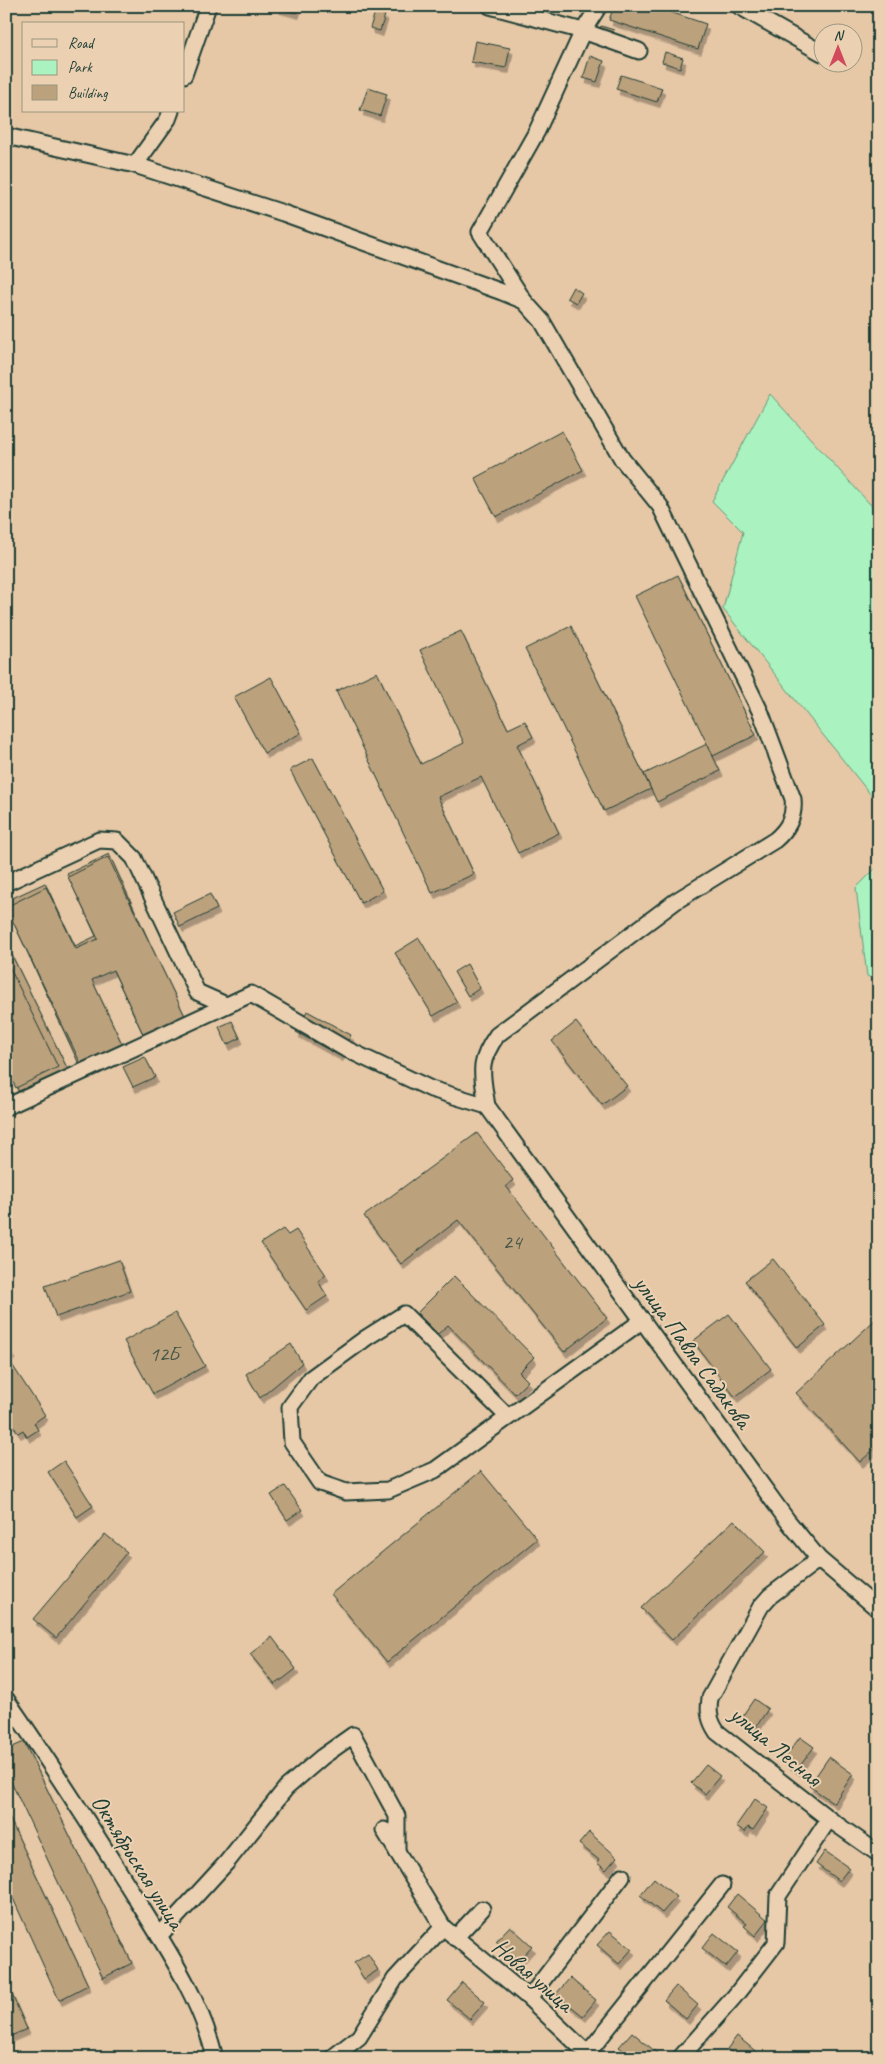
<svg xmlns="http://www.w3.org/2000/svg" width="885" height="2064" viewBox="0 0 885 2064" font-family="Caveat,sans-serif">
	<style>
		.green { fill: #aaf2bf; stroke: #64987a }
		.building { fill: #bca17d; stroke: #1f3d34; filter: url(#shadow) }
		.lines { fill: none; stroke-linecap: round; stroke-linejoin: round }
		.minor-casing { stroke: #1f3d34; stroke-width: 19 }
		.minor { stroke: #ebd1b2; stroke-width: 15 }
		.labels { text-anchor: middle; stroke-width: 4; stroke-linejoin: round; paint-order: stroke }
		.number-label { font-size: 21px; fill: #465646 }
		.street-label { font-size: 24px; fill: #1f3d34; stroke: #ebd1b2 }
	</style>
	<defs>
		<filter id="shadow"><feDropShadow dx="3" dy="5.5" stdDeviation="0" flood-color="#0004"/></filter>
	</defs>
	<rect width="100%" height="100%" fill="#e6c8a6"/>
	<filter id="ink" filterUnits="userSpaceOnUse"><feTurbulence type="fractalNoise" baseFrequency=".02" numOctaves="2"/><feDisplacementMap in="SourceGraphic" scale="10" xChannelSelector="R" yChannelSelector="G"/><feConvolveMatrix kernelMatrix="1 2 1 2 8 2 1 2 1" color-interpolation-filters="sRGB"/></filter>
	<g filter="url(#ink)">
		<g class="green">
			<path d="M770 394 879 514V801L870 794 723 609 743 532 712 501Z"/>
			<path d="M879 865V982L867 976 856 888Z"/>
		</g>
		<g class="building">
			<path d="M277 6H298L296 13 277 8Z"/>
			<path d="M614 6H652L706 24 698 49 609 20Z"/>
			<path d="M375 12 385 15 380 31 370 28Z"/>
			<path d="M601 26 614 30 611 37 599 32Z"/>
			<path d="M475 41 510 48 506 68 471 62Z"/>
			<path d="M665 52 683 58 680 68 662 62Z"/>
			<path d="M590 56 604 61 597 82 583 78Z"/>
			<path d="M621 75 662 88 657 102 616 89Z"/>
			<path d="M368 88 387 94 380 116 360 110Z"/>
			<path d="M573 287 582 293 576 303 567 298Z"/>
			<path d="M562 431 583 470 496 517 475 478Z"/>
			<path d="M678 575 756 735 713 756 635 596Z"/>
			<path d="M571 626 651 789 604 811 525 649Z"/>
			<path d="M461 631 508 729 525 721 533 737 517 745 559 833 518 853 481 777 438 797 474 874 432 893 336 691 377 672 421 764 464 743 420 650Z"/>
			<path d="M271 677 301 733 264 753 234 697Z"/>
			<path d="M707 744 720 771 657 802 644 774Z"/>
			<path d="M313 758 383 891 361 903 290 770Z"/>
			<path d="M109 854 183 1016 143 1034 110 964 88 974 121 1044 79 1064 6 906V901L45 883 75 946 96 936 67 874Z"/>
			<path d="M108 857 185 1016 144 1036 113 970 92 980 123 1046 82 1066 6 907 46 887 76 949 98 939 68 877Z"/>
			<path d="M210 894 217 909 180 927 173 912Z"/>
			<path d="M419 938 457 1002 433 1016 395 953Z"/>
			<path d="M6 943 68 1070 20 1094 6 1066Z"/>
			<path d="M6 960 58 1067 16 1088 6 1068Z"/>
			<path d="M467 964 480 988 468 996 454 972Z"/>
			<path d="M307 1011 351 1035 340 1056 296 1032Z"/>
			<path d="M232 1021 240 1038 227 1045 219 1027Z"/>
			<path d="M576 1022 627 1086 602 1105 552 1041Z"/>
			<path d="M145 1057 155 1077 133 1087 123 1067Z"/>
			<path d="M477 1133 513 1180 506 1186 607 1318 564 1352 458 1220 401 1264 364 1216Z"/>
			<path d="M283 1229 288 1235 296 1230 326 1275 318 1281 327 1296 306 1310 261 1243Z"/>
			<path d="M773 1259 825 1325 797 1348 745 1281Z"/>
			<path d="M119 1260 130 1291 56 1317 45 1286Z"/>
			<path d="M454 1276 534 1357 519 1372 528 1381 515 1394 448 1325 438 1334 417 1313Z"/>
			<path d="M175 1313 205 1366 153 1394 124 1341Z"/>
			<path d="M729 1314 771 1369 735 1397 693 1341Z"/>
			<path d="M877 1318 879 1320V1445L860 1462 796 1393Z"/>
			<path d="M291 1344 302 1363 260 1398 246 1374Z"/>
			<path d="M6 1345 12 1354 7 1357 45 1415 34 1423 38 1430 27 1437 23 1430 18 1433 6 1415Z"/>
			<path d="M64 1461 93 1506 77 1517 48 1472Z"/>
			<path d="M481 1471 537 1539 387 1662 331 1594Z"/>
			<path d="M285 1486 302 1510 287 1520 271 1495Z"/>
			<path d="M734 1520 765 1552 672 1640 641 1608Z"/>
			<path d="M105 1534 127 1552 56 1638 33 1619Z"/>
			<path d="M272 1637 296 1669 275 1685 250 1654Z"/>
			<path d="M754 1699 768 1709 754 1730 739 1721Z"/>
			<path d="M800 1737 814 1747 797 1770 783 1760Z"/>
			<path d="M24 1742 132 1963 103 1978 6 1771V1754L8 1749Z"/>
			<path d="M829 1757 853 1774 834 1803 809 1786Z"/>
			<path d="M706 1765 720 1776 705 1794 691 1783Z"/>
			<path d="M755 1799 768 1808 753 1830 748 1827 745 1832 736 1826Z"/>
			<path d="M6 1811 88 1985 59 2000 6 1883Z"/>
			<path d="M589 1832 617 1857 606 1870 597 1863 599 1860 579 1844Z"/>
			<path d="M825 1851 849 1868 839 1881 816 1864Z"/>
			<path d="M654 1878 676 1897 662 1913 640 1895Z"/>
			<path d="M737 1894 768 1920 755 1936 744 1926 747 1924 727 1907Z"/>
			<path d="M510 1926 532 1946 518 1961 496 1941Z"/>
			<path d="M610 1931 632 1949 619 1964 597 1945Z"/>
			<path d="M714 1933 738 1952 726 1967 702 1948Z"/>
			<path d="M368 1954 378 1970 364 1979 354 1963Z"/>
			<path d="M570 1978 596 2000 583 2016 556 1994Z"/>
			<path d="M6 1981 27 2029 6 2038Z"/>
			<path d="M462 1982 485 2002 470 2019 447 2000Z"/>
			<path d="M676 1986 698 2005 686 2019 664 2000Z"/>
			<path d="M632 2032 657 2053 654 2058H633L619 2047Z"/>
			<path d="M737 2036 759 2054 756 2058H739L727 2049Z"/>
		</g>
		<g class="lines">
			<g class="minor-casing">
				<g id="minor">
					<path d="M490 6 583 31 639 51"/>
					<path d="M739 6 822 53"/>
					<path d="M184 75 208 6"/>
					<path d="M6 136 135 165 283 213 502 292 524 301 542 321 622 459 660 506 761 713 793 799C795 817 788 829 775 840L676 901 497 1035C477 1064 482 1073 487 1106L787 1520 819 1559 879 1610"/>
					<path d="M135 165 168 119 171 111"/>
					<path d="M524 301 480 232 537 131 583 31 599 6"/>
					<path d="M6 883 99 840 117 841 134 858 197 992 226 1005"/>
					<path d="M6 1107 251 994 344 1048 431 1089 487 1106"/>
					<path d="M508 1417 404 1314 366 1338 311 1378 290 1407 292 1442 320 1483 346 1492 388 1490 435 1470 643 1320"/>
					<path d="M819 1559 770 1596 761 1606 710 1698C708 1712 709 1720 717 1732L829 1819 879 1854"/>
					<path d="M6 1699C49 1761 90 1825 130 1889 162 1941 201 1998 215 2058"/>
					<path d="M384 1830 443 1927 529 1998 592 2058"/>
					<path d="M159 1936 227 1862 286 1788 322 1757 353 1735 397 1816V1852"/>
					<path d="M455 1938 482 1909"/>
					<path d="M529 1998 622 1876"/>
					<path d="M587 2054 722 1885"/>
					<path d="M332 2058 359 2037 395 1979 443 1927"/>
					<path d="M680 2058 734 1997 776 1943 778 1896 829 1819"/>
				</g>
			</g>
			<use href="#minor" class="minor"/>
		</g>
	</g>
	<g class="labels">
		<g class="number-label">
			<text x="512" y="1249">24</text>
			<text x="164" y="1361">12Б</text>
		</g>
		<g class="street-label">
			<text transform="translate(693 1352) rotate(54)" y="8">улица Павла Садакова</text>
			<text transform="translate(776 1746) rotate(40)" y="8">улица Лесная</text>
			<text transform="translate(138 1862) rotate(58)" y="8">Октябрьская улица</text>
			<text transform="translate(533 1975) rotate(41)" y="8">Новая улица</text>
		</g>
	</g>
	<rect width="885" height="2064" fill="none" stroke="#ebd1b2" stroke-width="25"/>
	<rect x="12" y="12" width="860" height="2039" fill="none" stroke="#1f3d34" stroke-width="2" filter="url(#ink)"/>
	<rect x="22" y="22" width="162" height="90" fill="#ebd1b2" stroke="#999680"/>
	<rect x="32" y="39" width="25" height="8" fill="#ebd1b2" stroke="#999680"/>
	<text x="68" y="48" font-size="15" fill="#1f3d34">Road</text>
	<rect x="32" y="60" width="25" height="15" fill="#aaf2bf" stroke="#999680"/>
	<text x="68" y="72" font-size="15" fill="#1f3d34">Park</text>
	<rect x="32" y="85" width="25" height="15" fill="#bca17d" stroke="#999680"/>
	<text x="68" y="98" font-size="15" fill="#1f3d34">Building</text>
	<g transform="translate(838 48)"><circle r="24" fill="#ebd1b2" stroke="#999680"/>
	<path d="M0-4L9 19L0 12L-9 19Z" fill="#d1495b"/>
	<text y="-8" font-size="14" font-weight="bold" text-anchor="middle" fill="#1f3d34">N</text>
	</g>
</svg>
